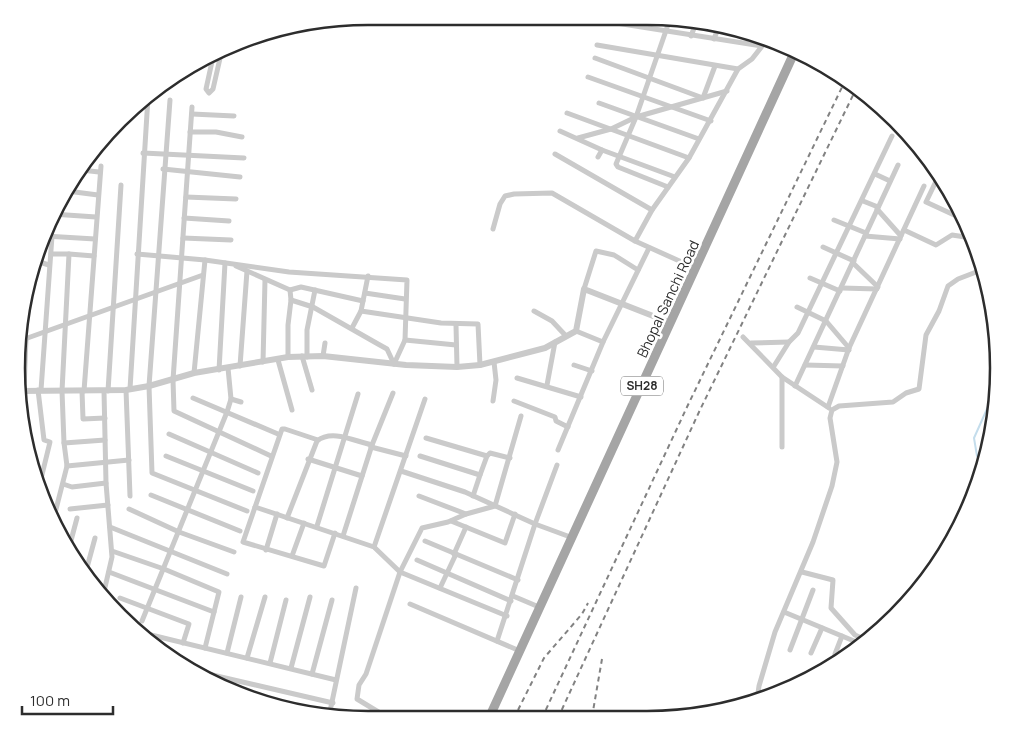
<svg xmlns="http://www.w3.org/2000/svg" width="1015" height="736" viewBox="0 0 1015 736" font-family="Manrope,sans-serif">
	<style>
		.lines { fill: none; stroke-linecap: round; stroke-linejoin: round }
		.stream { stroke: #c4ddec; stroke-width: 2 }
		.minor { stroke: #cacaca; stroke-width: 5 }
		.tertiary { stroke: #cacaca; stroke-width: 6 }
		.primary { stroke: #a5a5a5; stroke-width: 9 }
		.rail { stroke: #828282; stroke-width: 2; stroke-dasharray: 5 4; stroke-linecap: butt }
		.labels { text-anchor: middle; stroke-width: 5; stroke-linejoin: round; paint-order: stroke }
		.shield { fill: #fff; stroke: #6c6c6c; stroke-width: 1 }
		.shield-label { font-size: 12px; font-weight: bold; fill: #2d2d2d }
		.street-label { font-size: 14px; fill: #2d2d2d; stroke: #fff }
		.rim { fill: none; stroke: #2d2d2d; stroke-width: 2.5 }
	</style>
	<rect width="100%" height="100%" fill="#fff"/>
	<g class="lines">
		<path class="stream" d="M984 466 977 456 974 438 991 400 993 370 998 355"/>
		<g class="minor">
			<path d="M610 22 762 46"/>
			<path d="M691 36 696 23"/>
			<path d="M714 39 719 26"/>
			<path d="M597 45 738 69"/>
			<path d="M213 57 206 89 209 93 213 89 221 54"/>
			<path d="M595 58 703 98 715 66"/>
			<path d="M588 77 711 121"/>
			<path d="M164 83 172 85 173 75"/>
			<path d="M170 100 149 386 152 473 247 511"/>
			<path d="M599 103 699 139"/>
			<path d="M192 107 173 380 174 411 271 456"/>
			<path d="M567 113 689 158"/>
			<path d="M192 114 234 116"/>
			<path d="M560 131 602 150 675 177"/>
			<path d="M190 132H216L242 137"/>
			<path d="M578 138 611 129 636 117 727 91"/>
			<path d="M143 153 244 158"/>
			<path d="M555 154 652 210"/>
			<path d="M598 157 602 150"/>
			<path d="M163 169 240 177"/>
			<path d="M81 170 99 172"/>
			<path d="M875 174 890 181"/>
			<path d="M939 175 926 202 965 220"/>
			<path d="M936 181 945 185"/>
			<path d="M668 187 618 167 616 164 636 117 670 19"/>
			<path d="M67 191 98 195"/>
			<path d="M186 197 236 199"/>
			<path d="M863 201 878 207"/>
			<path d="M877 209 901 236"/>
			<path d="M52 214 96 217"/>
			<path d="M184 218 229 221"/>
			<path d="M834 220 866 233"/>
			<path d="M493 229 500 204 505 196 514 194 552 193 635 241 695 268"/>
			<path d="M904 230 936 245 952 235 972 238"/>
			<path d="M45 236 95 239"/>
			<path d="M865 236 900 239"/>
			<path d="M183 238 231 240"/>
			<path d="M635 241 652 210 689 158 738 69 752 59 766 41"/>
			<path d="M823 247 854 261"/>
			<path d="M51 254H69L62 391 64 443 67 466 53 521"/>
			<path d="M69 254 94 256"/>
			<path d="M137 254 205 260 289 272 407 280 405 340"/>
			<path d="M36 261 49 265"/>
			<path d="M853 263 878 287"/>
			<path d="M236 266 290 290 291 300 313 307 378 344 387 349 394 364"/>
			<path d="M810 278 840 291"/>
			<path d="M842 288 877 289"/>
			<path d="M584 289 596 251 614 255 638 270"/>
			<path d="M290 290 301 287 363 301"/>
			<path d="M365 293 405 299"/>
			<path d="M797 307 826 321 849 348"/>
			<path d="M361 311 441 323 478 324 480 365"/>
			<path d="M534 311 552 321 566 336"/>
			<path d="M456 325 457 367"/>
			<path d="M352 328 361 311 368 276"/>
			<path d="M576 331 603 342"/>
			<path d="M743 337 782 377 829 408"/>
			<path d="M22 340 203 275"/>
			<path d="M751 343 789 342"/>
			<path d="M814 347 849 350"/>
			<path d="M302 356 312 390"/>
			<path d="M323 356 325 343"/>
			<path d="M288 357V325L291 300"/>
			<path d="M307 357V330L315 290"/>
			<path d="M278 360 292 410"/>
			<path d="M263 362 265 280"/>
			<path d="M394 364 405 340 456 345"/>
			<path d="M574 365 592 371"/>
			<path d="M805 365 843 366"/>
			<path d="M240 366 247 271"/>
			<path d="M774 366 789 342 798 333 892 136"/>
			<path d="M219 370 225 263"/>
			<path d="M194 373 205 260"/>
			<path d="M517 378 581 397"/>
			<path d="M547 385 555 342"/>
			<path d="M795 386 898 165"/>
			<path d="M130 389 148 97"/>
			<path d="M38 390 44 440 50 442 39 487"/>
			<path d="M41 390 52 236"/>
			<path d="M126 390 130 496"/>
			<path d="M24 391 26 338"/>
			<path d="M82 391 83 419 105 418"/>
			<path d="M84 391 101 166"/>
			<path d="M108 391 121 185"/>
			<path d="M193 398 278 434"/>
			<path d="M231 399 241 402"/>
			<path d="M493 401 496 380 494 362"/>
			<path d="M514 401 555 417 556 421 568 427"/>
			<path d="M20 404 21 419"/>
			<path d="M828 407 849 348 924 186"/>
			<path d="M169 434 258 473"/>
			<path d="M426 438 487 456 480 475"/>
			<path d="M318 440 285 429H282L243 542 324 566 335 533"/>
			<path d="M64 443 105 440"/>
			<path d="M371 447 406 456"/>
			<path d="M782 447V377"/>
			<path d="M558 450 603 342 649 248"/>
			<path d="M166 456 253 491"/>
			<path d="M420 456 480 475 473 496"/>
			<path d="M487 456 490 453 510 458"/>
			<path d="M308 459 362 476"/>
			<path d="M67 466 129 460"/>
			<path d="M401 471 465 492 535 524 573 538"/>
			<path d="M63 484 72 487 106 483"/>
			<path d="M151 495 240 531"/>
			<path d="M419 496 466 514 495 506 521 416"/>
			<path d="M255 507 374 547 400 572 507 616"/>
			<path d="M70 509 108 505"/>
			<path d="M129 509 179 532 234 552"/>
			<path d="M287 518 317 441C332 429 354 441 372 445"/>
			<path d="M451 521 505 543 515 514"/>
			<path d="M317 526 358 394"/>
			<path d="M110 527 227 574"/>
			<path d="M343 536 372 445 393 393"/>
			<path d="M425 541 518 580"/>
			<path d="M374 547 425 399"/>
			<path d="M69 548 77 518"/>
			<path d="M266 550 277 514"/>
			<path d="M112 551 164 569 219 592 205 648"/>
			<path d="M454 554 466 527"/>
			<path d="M292 556 304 523"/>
			<path d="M417 560 511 601"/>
			<path d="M109 572 214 612"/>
			<path d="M802 572 833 580 831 608 855 635 868 641"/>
			<path d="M85 575 95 538"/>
			<path d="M440 588 456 554"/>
			<path d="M103 596 112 557 106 483 104 391"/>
			<path d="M513 596 539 607"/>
			<path d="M120 598 189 624 183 643"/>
			<path d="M410 604 520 651"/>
			<path d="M784 612 854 641"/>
			<path d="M142 621 227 412 231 399 228 368"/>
			<path d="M139 632 336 680"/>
			<path d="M497 641 535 524 557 465"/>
			<path d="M790 650 813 590"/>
			<path d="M227 653 241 597"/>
			<path d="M811 653 822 628"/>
			<path d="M835 654 842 636"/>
			<path d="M247 658 265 597"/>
			<path d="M270 663 286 600"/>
			<path d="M291 668 310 597"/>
			<path d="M191 670 333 703"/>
			<path d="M312 674 332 600"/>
			<path d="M757 700 759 686 775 632 813 542 832 486 837 462 830 418 832 410 839 406 893 402 906 393 919 389 926 335 939 311 948 286 958 279 984 269"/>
			<path d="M329 716 356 588"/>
			<path d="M390 719 357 699 359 685 366 674 400 572 422 528 448 522 466 514"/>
		</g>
		<path class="tertiary" d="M20 391 126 390 149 386 194 373 288 357 323 356 406 365 457 367 480 365 545 348 576 331 584 289 671 323"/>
		<path class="primary" d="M489 718 794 53"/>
		<g class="rail">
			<path d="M592 717 602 659"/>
			<path d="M514 718 544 658 582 614 588 603"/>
			<path d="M542 718 687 407 846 79"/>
			<path d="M558 718 699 412 856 89"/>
		</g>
	</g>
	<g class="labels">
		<rect class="shield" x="621" y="376.5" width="42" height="19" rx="4"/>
		<g class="shield-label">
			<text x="642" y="390">SH28</text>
		</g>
		<g class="street-label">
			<text transform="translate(668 299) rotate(-65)" y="5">Bhopal Sanchi Road</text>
		</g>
	</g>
	<path d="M0 0H1015V736H0ZM368 25H647A343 343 0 0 1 990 368V368A343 343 0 0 1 647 711H368A343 343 0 0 1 25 368V368A343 343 0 0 1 368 25Z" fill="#fff" fill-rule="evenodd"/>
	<path class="rim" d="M368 25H647A343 343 0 0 1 990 368V368A343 343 0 0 1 647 711H368A343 343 0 0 1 25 368V368A343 343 0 0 1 368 25Z"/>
	<path d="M22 706v8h91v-8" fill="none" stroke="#2d2d2d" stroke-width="2.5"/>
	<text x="30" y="706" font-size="15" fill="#2d2d2d" stroke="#ffffff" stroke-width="4" paint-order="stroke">100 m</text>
</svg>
